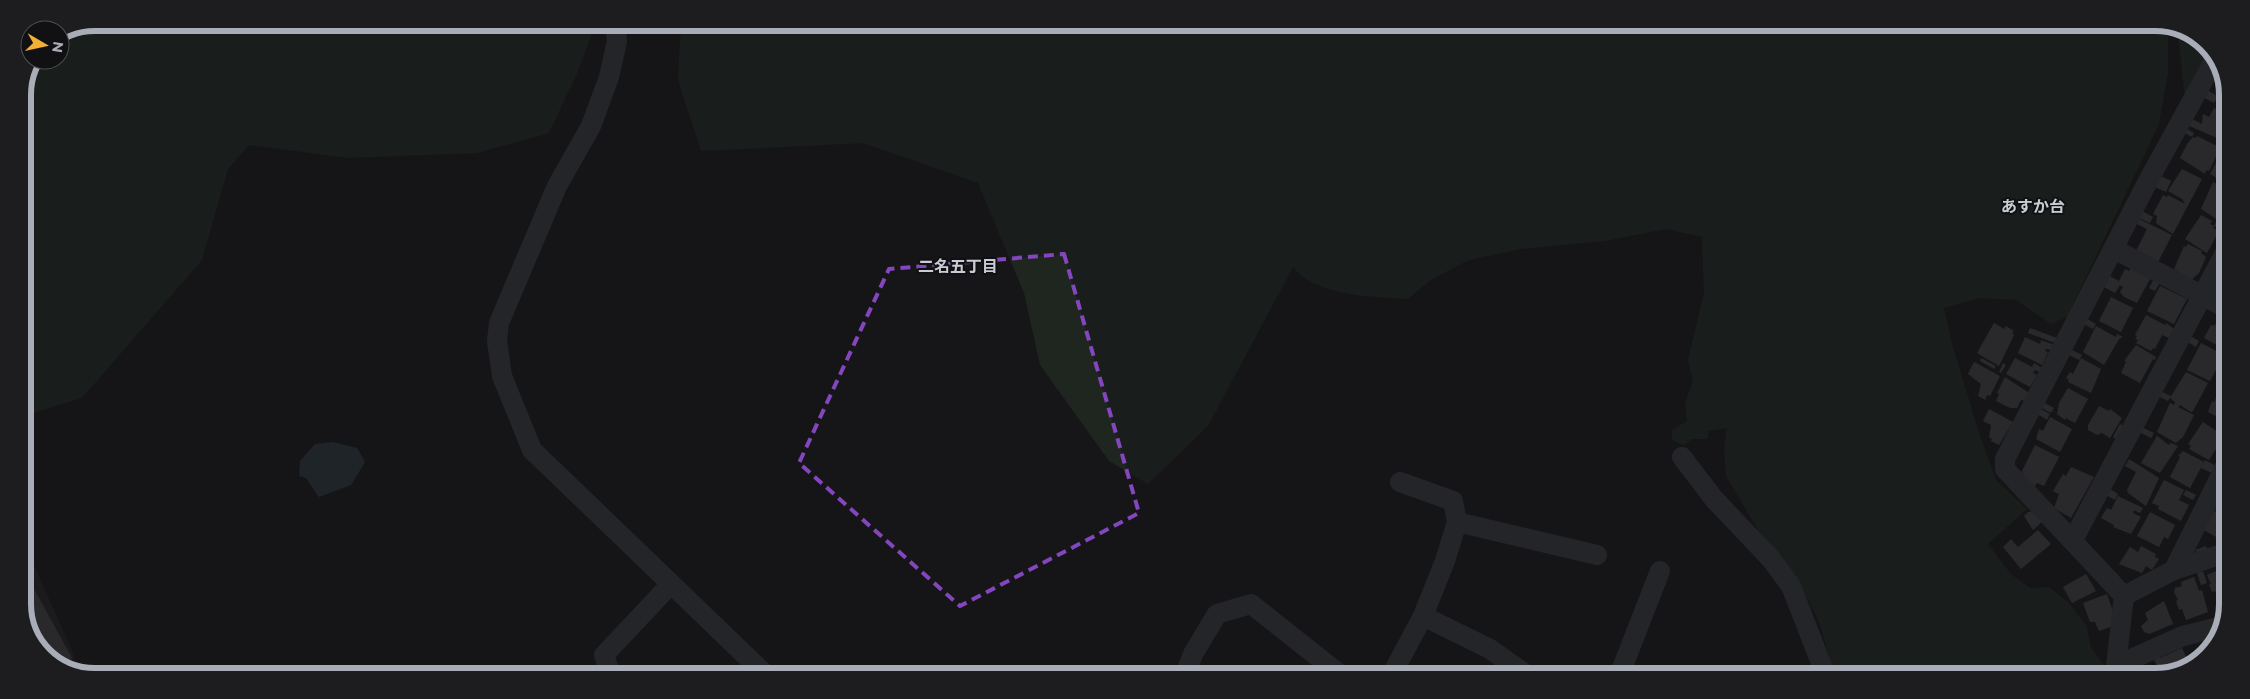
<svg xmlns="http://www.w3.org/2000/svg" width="2250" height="699" viewBox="0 0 2250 699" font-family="Montserrat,'Noto Sans JP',sans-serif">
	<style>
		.built { fill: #222225 }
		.green { fill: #1e261f }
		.water { fill: #2c353c }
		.building { fill: #404145 }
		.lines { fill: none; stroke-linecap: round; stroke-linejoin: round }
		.minor { stroke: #37383d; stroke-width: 20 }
		.marked { fill: none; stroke: #8446be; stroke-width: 4; stroke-dasharray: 10 6; stroke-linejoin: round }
		.labels { text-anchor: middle; stroke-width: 4; stroke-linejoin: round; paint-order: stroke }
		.neighbourhood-label { font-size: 16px; font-weight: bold; fill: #c9ccd4; stroke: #111113 }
		.rim { fill: none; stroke: #a8adb8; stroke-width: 6 }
	</style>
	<rect width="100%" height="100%" fill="#161618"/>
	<path class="built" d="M23 541 75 657 69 670 40 652 23 609Z"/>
	<g class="green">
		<path d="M95 23H596L578 71 549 133 477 153 348 158 249 145 228 169 202 260 82 398 23 416V95L37 60H60V37Z"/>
		<path d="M681 23 2168 25V73L2159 124 2067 317 2051 324 2016 300 1980 298 1944 308 1951 340 1979 433 1996 480 2027 509 1988 544 2011 574 2030 588 2049 587 2069 603 2087 627 2091 648 2109 671V676H1835L1819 622 1796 576 1760 533 1726 476 1724 448 1727 428 1709 431 1707 439H1692L1684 445 1672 440V430L1687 421 1685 402 1693 381 1688 360 1704 293 1702 237 1666 229 1605 241 1521 249 1469 260 1432 279 1408 299C1374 297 1314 296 1293 267L1208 426 1148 484 1109 461 1040 365 1024 293 978 183 863 143 701 151 678 80Z"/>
		<path d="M2180 29 2210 49 2185 99 2178 33Z"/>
	</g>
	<path class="water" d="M333 442 357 448 365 462 351 485 319 497 306 478 299 476 300 461 315 444Z"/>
	<g class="building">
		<path d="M2205 89 2218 96 2214 103 2201 96Z"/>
		<path d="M2217 100 2223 104 2221 107 2216 104Z"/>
		<path d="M2214 108 2227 115V136L2224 141 2187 125 2190 118 2202 124 2203 114 2209 117Z"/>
		<path d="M2186 128 2194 133 2192 137 2183 132Z"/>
		<path d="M2197 136 2217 146H2221L2209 171 2206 170 2205 174 2180 158 2187 144 2193 137 2196 138Z"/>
		<path d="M2224 148 2227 150V184L2210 174Z"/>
		<path d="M2182 169 2202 179 2173 234 2156 223 2157 216 2153 214 2163 195 2167 197 2168 195 2185 204 2182 199 2168 191Z"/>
		<path d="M2161 176 2171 181 2166 192 2155 187Z"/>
		<path d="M2213 182 2226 190 2227 217 2224 221 2219 218 2218 220 2201 209Z"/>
		<path d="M2142 211 2153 217 2150 223 2139 218Z"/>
		<path d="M2201 215 2212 221 2210 224 2214 226 2213 228 2219 231 2207 253 2185 239Z"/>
		<path d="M2139 219 2172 235 2158 262 2136 251 2147 229 2137 224Z"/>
		<path d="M2217 220 2227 225 2225 231 2214 226Z"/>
		<path d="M2188 244 2202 251 2201 253 2206 257 2199 273 2191 280 2174 269 2184 246 2186 247Z"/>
		<path d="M2131 268 2150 279 2137 303 2124 297 2120 292 2123 287 2120 285 2115 293 2102 286 2108 275 2119 281 2125 269 2129 271Z"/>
		<path d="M2227 271 2226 291 2219 287Z"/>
		<path d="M2155 277 2161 281 2155 291 2149 288Z"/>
		<path d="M2160 286 2187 299 2174 324 2147 311Z"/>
		<path d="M2111 297 2133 308 2121 332 2099 321Z"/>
		<path d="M2146 315 2165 325 2166 323 2174 329 2169 338 2162 335 2155 349 2153 348 2151 351 2136 343 2138 340 2135 339 2137 336 2135 335Z"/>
		<path d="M2221 317 2226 319V346L2224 349 2204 338 2211 325 2214 326Z"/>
		<path d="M2087 319 2096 324 2093 329 2084 324Z"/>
		<path d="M1994 323 2004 329 2006 326 2014 331 2012 333 2014 335 1999 366 1977 353Z"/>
		<path d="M2096 326 2116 337 2117 334 2123 337 2119 339 2104 365 2083 352Z"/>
		<path d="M2030 328 2057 338 2055 343 2028 333Z"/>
		<path d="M2189 335 2199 341 2196 347 2186 341Z"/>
		<path d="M2025 337 2040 344 2041 340 2057 346 2054 350 2046 349 2045 351 2048 352 2042 365 2018 353Z"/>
		<path d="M2201 343 2224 355 2210 381 2187 370Z"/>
		<path d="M2136 345 2156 357 2155 360 2153 359 2140 383 2121 373 2126 362 2124 361Z"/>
		<path d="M2070 349 2082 355 2079 360 2067 354Z"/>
		<path d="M1981 358 1996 366 1994 369 1980 361Z"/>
		<path d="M2015 358 2032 367 2034 363 2044 369 2042 373 2035 370 2033 373 2037 375 2030 387 2006 374Z"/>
		<path d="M2081 358 2101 369 2091 393 2068 382 2069 380 2066 378 2070 372 2073 374Z"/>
		<path d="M1974 362 2000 376 1990 396 1987 395 1985 400 1978 396 1981 384 1968 374Z"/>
		<path d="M2003 363 2006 365 2001 373 1999 372Z"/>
		<path d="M2186 372 2208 383 2193 411 2191 412 2180 405 2178 407 2194 415 2183 437 2176 443 2157 432 2170 403 2174 405 2175 402 2170 398Z"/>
		<path d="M2005 377 2029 393 2025 401 2021 400 2017 408H2010L1996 401 1999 394 1997 393Z"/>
		<path d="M2068 388 2088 399 2075 423 2066 418 2065 420 2057 414 2059 403Z"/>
		<path d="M2160 391 2171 396 2168 401 2158 396Z"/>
		<path d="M2219 392 2226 396V421L2208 412 2212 401 2214 402Z"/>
		<path d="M2043 402 2054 408 2051 413 2040 407Z"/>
		<path d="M2099 406 2109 411 2110 409 2122 418 2110 438 2102 433 2097 435 2088 430V425Z"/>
		<path d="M2039 408 2050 414 2047 420 2036 413Z"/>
		<path d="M1989 409 2013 422 1999 445 1991 441 1992 439 1989 437 1991 425 1983 421Z"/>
		<path d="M2050 417 2072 429 2060 452 2036 439 2039 429 2043 431Z"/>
		<path d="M2203 422 2224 436 2209 460 2189 449 2191 446 2188 444Z"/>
		<path d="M2120 424 2123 426 2116 439 2113 437Z"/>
		<path d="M2141 427 2154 433 2151 438 2139 432Z"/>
		<path d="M2157 436 2169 445 2171 443 2178 446 2160 473 2141 463Z"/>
		<path d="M2035 445 2059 457 2044 486 2037 483 2035 486 2028 483 2029 480 2020 475Z"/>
		<path d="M2183 451 2204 462 2190 488 2170 477 2180 457 2178 456Z"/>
		<path d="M2129 459 2159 478 2146 506 2128 493 2127 490 2136 472 2125 466Z"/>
		<path d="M2205 460 2216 466 2212 473 2201 468Z"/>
		<path d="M2071 467 2094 477 2071 518 2054 508 2059 494 2053 491 2063 474 2066 476Z"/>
		<path d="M2164 480 2184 490 2179 500 2189 505 2181 521 2158 509 2159 506 2152 503Z"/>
		<path d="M2110 489 2118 494 2115 500 2106 495Z"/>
		<path d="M2186 490 2196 495 2193 500 2183 495Z"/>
		<path d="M2223 492 2226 493 2225 542 2202 529 2212 511 2215 512Z"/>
		<path d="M2118 496 2143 508 2140 513 2134 510 2133 513 2141 517 2131 534 2113 527 2114 525 2101 518 2107 508 2111 510Z"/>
		<path d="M2035 511 2043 521 2033 530 2024 516 2028 512Z"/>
		<path d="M2150 512 2175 525 2168 539 2164 537 2159 547 2137 536Z"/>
		<path d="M2038 530 2051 544 2021 569 2003 547 2011 539 2018 547Z"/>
		<path d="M2141 546 2156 554 2155 557 2159 559 2152 570 2146 566 2142 573 2119 564 2130 547 2138 552Z"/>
		<path d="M2206 546 2207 549 2197 553 2195 550Z"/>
		<path d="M2225 567V607L2222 609 2215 591 2212 592 2209 584H2211L2207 575Z"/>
		<path d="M23 569 72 658 61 665 40 652 23 609Z"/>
		<path d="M2203 571 2207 583 2201 585 2197 573Z"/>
		<path d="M2086 574 2096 591 2072 603 2063 587Z"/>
		<path d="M2194 577 2199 591 2202 590 2208 612 2186 620 2182 609 2179 610 2176 601 2178 600 2174 592 2175 588 2182 586 2181 582Z"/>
		<path d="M2107 594 2114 614V618L2111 619 2113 626 2099 631 2095 622H2090L2083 603Z"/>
		<path d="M2164 601 2173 624 2149 634 2144 632 2141 626 2148 620 2145 613Z"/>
		<path d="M2182 648 2190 665 2169 672 2167 665 2159 669 2153 658 2159 655 2160 658Z"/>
	</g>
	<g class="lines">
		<g class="minor">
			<path d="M615 23 617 41 609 77 591 126 557 186 499 323 497 341 502 376 532 450 766 675"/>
			<path d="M2114 249 2226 308"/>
			<path d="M1682 457 1714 499 1771 559 1791 586 1826 676"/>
			<path d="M1400 482 1453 501 1457 522"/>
			<path d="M2073 540 2227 249"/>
			<path d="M2174 570 2226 465"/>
			<path d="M2124 596 2005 469V459L2147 183 2215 59"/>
			<path d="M1423 616 1490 649 1528 676"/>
			<path d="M2116 666 2183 636 2223 626"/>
			<path d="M611 675 604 655 671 584"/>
			<path d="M1185 675 1193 654 1217 614 1251 604 1342 676"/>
			<path d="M1391 676 1423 616 1445 561 1457 522 1597 555"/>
			<path d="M1619 676 1660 571"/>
			<path d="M2118 676 2116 666 2124 596 2174 570 2225 553"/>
		</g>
	</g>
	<path d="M0 0H2250V699H0ZM1064 254 1139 513 960 606 799 463 889 269Z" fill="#161618" fill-opacity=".55" fill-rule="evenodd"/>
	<path class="marked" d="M1064 254 1139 513 960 606 799 463 889 269Z"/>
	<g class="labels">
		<g class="neighbourhood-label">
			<text x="2033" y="212">あすか台</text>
			<text x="958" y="272">二名五丁目</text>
		</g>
	</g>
	<path d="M0 0H2250V699H0ZM95 31H2155A64 64 0 0 1 2219 95V604A64 64 0 0 1 2155 668H95A64 64 0 0 1 31 604V95A64 64 0 0 1 95 31Z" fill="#1d1d20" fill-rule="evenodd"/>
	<path class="rim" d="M95 31H2155A64 64 0 0 1 2219 95V604A64 64 0 0 1 2155 668H95A64 64 0 0 1 31 604V95A64 64 0 0 1 95 31Z"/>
	<g transform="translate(45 45) rotate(99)"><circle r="24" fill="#111113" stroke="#4d4f55"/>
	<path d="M0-4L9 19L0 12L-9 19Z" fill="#f2b134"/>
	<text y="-8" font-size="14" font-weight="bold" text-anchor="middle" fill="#a8adb8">N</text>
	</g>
</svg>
